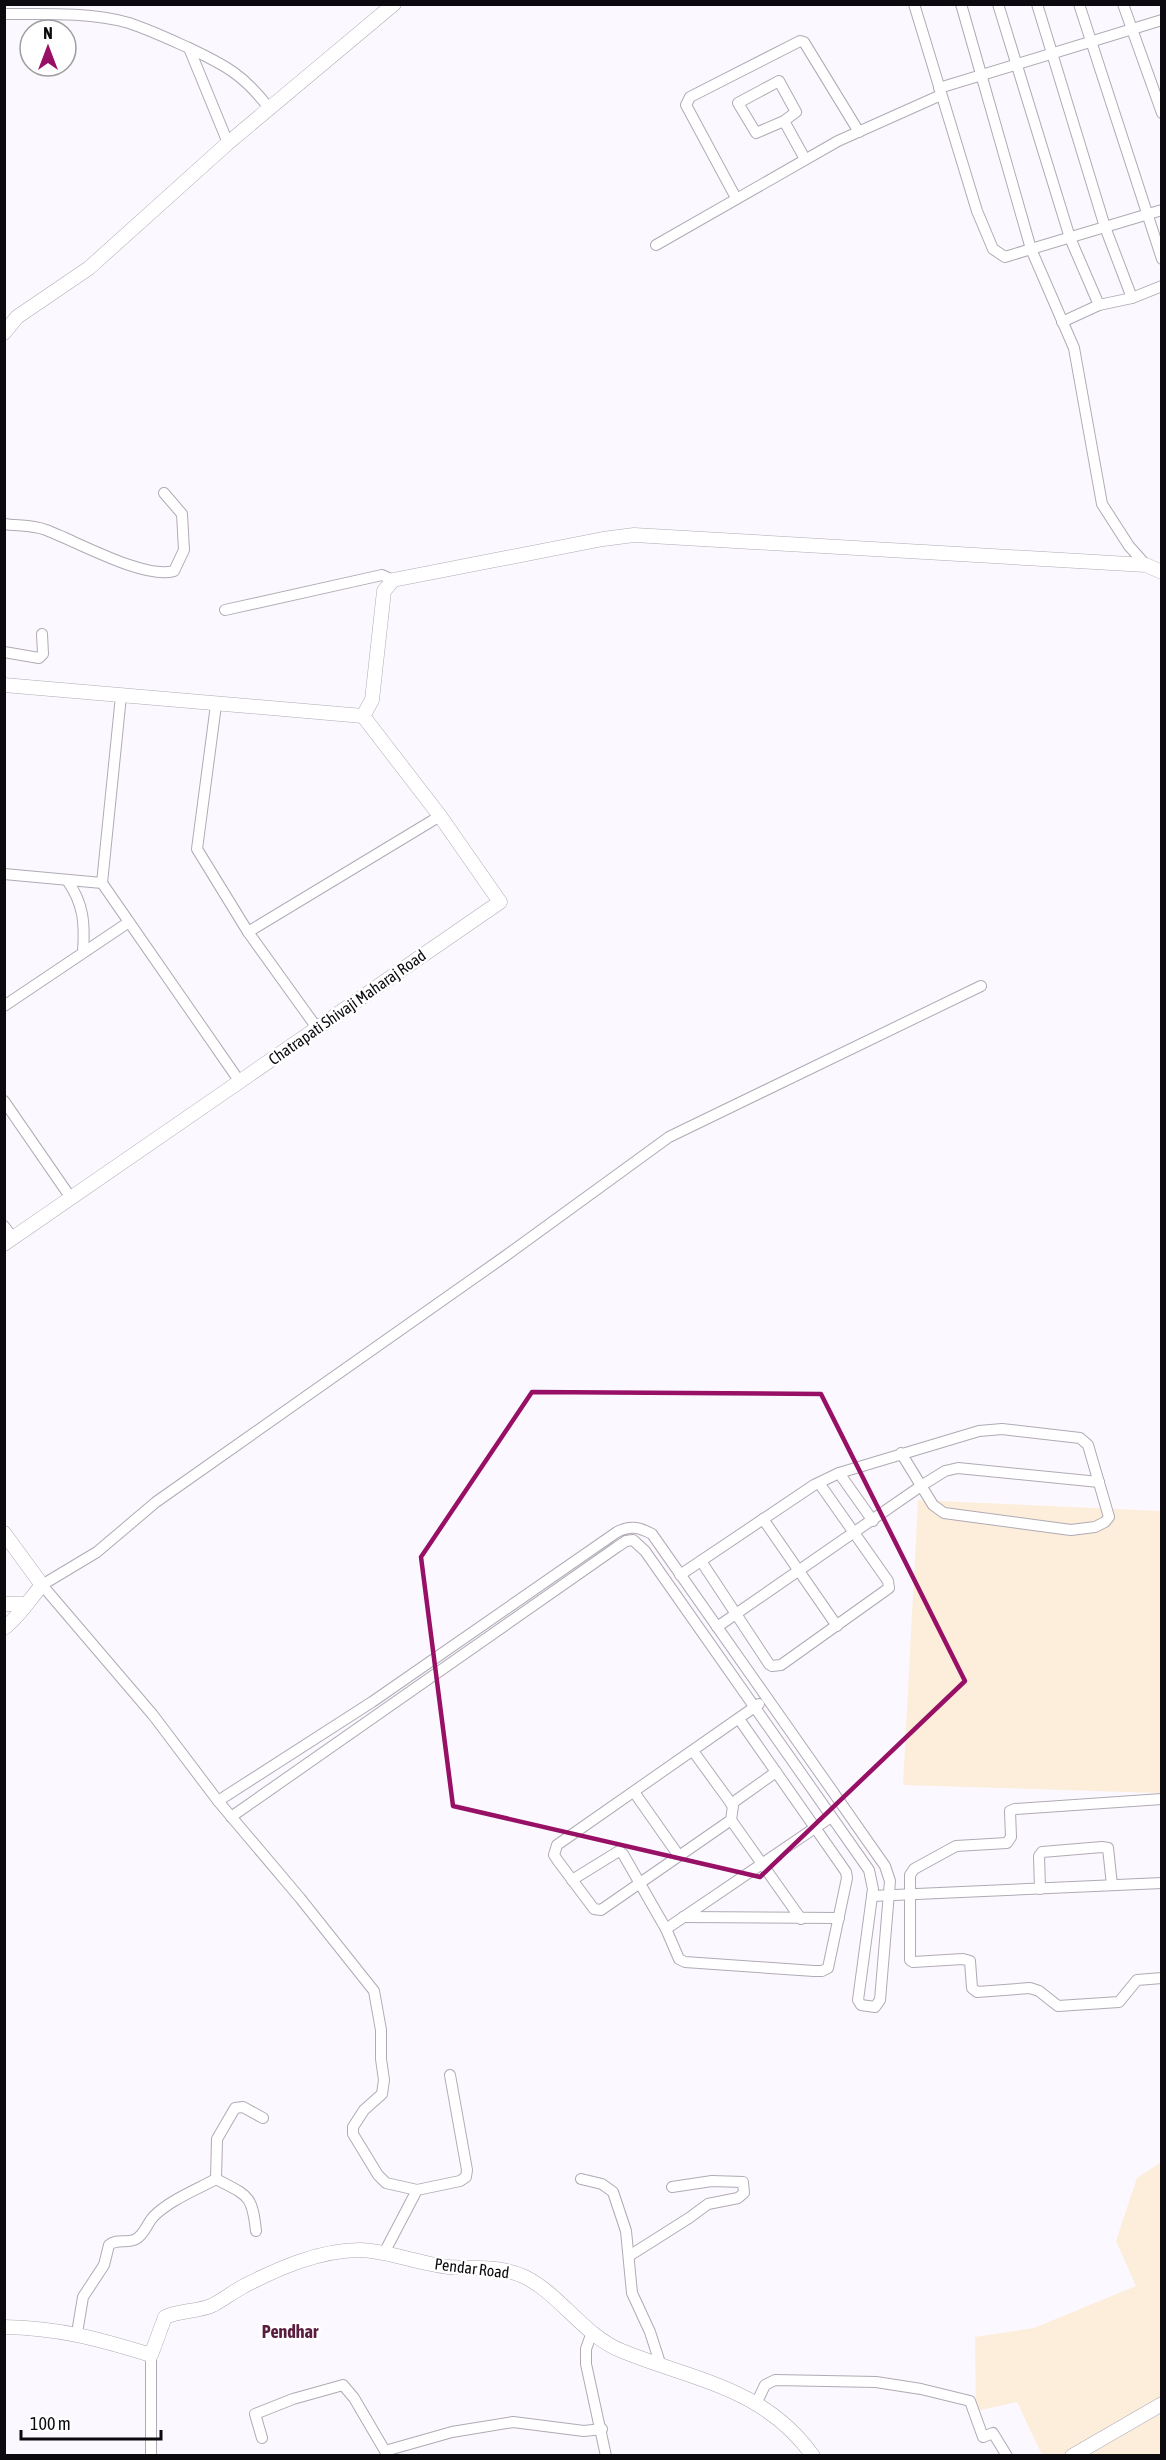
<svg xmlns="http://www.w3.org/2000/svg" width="1166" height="2460" viewBox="0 0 1166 2460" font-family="'Asap Condensed',sans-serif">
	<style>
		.industrial { fill: #fceeda }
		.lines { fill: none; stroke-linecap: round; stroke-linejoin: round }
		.minor-casing { stroke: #b0aab4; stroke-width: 12 }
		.tertiary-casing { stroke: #b0aab4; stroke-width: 15 }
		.minor { stroke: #fff; stroke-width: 10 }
		.tertiary { stroke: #fff; stroke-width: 14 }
		.marked { fill: none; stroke: #971065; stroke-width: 4.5; stroke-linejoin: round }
		.labels { text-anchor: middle; stroke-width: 5; stroke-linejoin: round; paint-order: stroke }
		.street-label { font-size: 16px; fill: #0c0a0e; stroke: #fff }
		.neighbourhood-label { font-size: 18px; font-weight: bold; fill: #5a1c3f; stroke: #fff }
	</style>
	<rect width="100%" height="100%" fill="#fcf8ff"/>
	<g class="industrial">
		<path d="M918 1500 1161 1511V1793L903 1785Z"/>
		<path d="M1161 2162V2455H1042L1017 2402 976 2411 975 2337 1034 2328 1136 2286 1116 2241 1137 2178Z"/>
	</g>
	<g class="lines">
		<g class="minor-casing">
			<g id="minor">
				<path d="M914 4 977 211 993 249 1005 257 1031 249 961 4"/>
				<path d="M998 4 1070 238 1099 305"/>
				<path d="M1037 4 1105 227 1132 298"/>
				<path d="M1079 4 1162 259"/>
				<path d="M1123 4 1162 113"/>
				<path d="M4 14C44 14 91 12 129 23 150 30 169 39 189 48 225 65 244 75 269 108"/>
				<path d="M189 48 228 143"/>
				<path d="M939 88 1162 20"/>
				<path d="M784 121 796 112 779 81 738 103 756 133 784 121 805 159"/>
				<path d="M736 198 686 105 690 97 800 41 804 42 859 132"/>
				<path d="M656 245 838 141 941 95"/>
				<path d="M1062 322 1099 305 1132 298 1162 286"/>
				<path d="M4 524C18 526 34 525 46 530 76 541 145 580 174 571L184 550 182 514 164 493"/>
				<path d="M1146 565 1129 546 1102 504 1074 348 1031 249 1162 210"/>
				<path d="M225 610 382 575 393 580"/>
				<path d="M4 652 39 658 43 654 42 634"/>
				<path d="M216 705 197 849 248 932 317 1028"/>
				<path d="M4 874 102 883 240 1082"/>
				<path d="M67 880C84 904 85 924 83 952"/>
				<path d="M102 883 121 696"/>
				<path d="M248 932 440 816"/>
				<path d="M4 1006 129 922"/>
				<path d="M4 1101 71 1198"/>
				<path d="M4 1226 13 1238"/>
				<path d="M839 1473 873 1521"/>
				<path d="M763 1519 837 1626"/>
				<path d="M701 1561 769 1664 772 1666 781 1665 889 1588 888 1581 819 1483"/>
				<path d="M680 1575 814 1485 839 1473 979 1431 1002 1429 1080 1438 1088 1445 1109 1517 1105 1522 1095 1527 1071 1530 944 1513 933 1505 901 1453"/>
				<path d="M717 1627 921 1486 945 1471 958 1468 1099 1482"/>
				<path d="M693 1751 733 1806 731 1820 601 1910 594 1909 558 1861 554 1855 557 1845 759 1704"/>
				<path d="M634 1792 679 1856"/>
				<path d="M1162 1799 1015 1809 1010 1811 1011 1837 1007 1843 956 1846 914 1869 910 1875V1960L913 1962 963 1959 970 1961 972 1988 977 1992 1030 1988 1039 1991 1058 2006 1119 2002 1137 1980 1162 1978"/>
				<path d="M218 1801 372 1702 617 1532C630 1525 639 1527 652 1534L885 1866 890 1881 880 2000 875 2007 861 2005 858 2000 873 1889 869 1870 645 1551 633 1540 626 1541 617 1547 231 1817"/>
				<path d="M731 1804 776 1772"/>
				<path d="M731 1820 801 1919"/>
				<path d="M572 1880 619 1851 623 1854 666 1929 679 1959 685 1962 814 1971H822L828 1968 847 1878 846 1872 739 1719"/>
				<path d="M1040 1889 1039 1856 1042 1852 1102 1847 1108 1848 1112 1885"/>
				<path d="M872 1896 1162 1883"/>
				<path d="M683 1917 839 1918"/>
				<path d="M666 1929 831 1817"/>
				<path d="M216 2179 217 2139 235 2108 243 2107 263 2118"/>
				<path d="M581 2179 602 2184 613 2192 626 2231 632 2293 650 2332 660 2363"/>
				<path d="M417 2190 386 2183 378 2175 353 2134V2127L364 2110 382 2094 384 2080 381 2059V2030L374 1991 300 1898 218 1801 153 1715 42 1585 97 1552 156 1502 504 1257 669 1137 981 986"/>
				<path d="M384 2253 417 2190 460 2181 466 2177 467 2170 450 2075"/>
				<path d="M629 2256 689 2218 708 2204 738 2198 744 2193 743 2182 712 2181 672 2187"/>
				<path d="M592 2332 586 2349V2364L606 2456"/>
				<path d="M77 2333 83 2297 104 2265 109 2245C117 2238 127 2244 136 2239 145 2234 147 2223 154 2216 170 2200 196 2190 216 2179 248 2196 252 2194 256 2231"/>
				<path d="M757 2402 765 2385 775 2380 876 2382 921 2389 970 2401 983 2437 993 2433 1007 2456"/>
				<path d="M262 2438 255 2414 293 2399 343 2385 354 2398 385 2451 452 2432 513 2422 584 2431 602 2429"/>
				<path d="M151 2456V2355"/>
			</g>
		</g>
		<g class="tertiary-casing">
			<g id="tertiary">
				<path d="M4 333 17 317 89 268 228 143 394 4"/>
				<path d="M4 685 363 716"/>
				<path d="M363 716 372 700 384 591 393 580 603 539 634 535 1146 565 1162 572"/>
				<path d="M4 1244 500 902 440 816 363 716"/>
				<path d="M4 1533 42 1585C30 1599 18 1618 4 1628"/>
				<path d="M4 1604H25"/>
				<path d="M4 2327C60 2328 99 2339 151 2355L165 2317C180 2310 198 2312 213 2305 224 2299 233 2292 244 2286 279 2268 320 2250 360 2250 390 2251 419 2264 449 2267 475 2269 500 2265 525 2277 561 2295 584 2336 622 2351 693 2380 764 2387 813 2456"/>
				<path d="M1072 2456 1162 2404"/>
			</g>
		</g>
		<use href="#minor" class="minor"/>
		<use href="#tertiary" class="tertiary"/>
	</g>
	<path class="marked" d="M532 1392 821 1394 965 1681 760 1877 453 1806 421 1557Z"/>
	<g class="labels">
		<g class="street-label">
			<text transform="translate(347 1007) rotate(-35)" y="6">Chatrapati Shivaji Maharaj Road</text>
			<text transform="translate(472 2268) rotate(7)" y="6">Pendar Road</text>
		</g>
		<g class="neighbourhood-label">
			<text x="290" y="2338">Pendhar</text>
		</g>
	</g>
	<rect width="1166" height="2460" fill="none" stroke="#0c0a0e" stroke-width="12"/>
	<g transform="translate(48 48)"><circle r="28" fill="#ffffff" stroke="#9e9d9f" stroke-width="1.5"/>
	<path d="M0-4.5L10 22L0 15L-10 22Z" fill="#971065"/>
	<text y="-9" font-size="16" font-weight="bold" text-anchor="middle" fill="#0c0a0e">N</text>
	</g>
	<path d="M21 2430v9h140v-9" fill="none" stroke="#0c0a0e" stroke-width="3"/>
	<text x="30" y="2430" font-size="18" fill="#0c0a0e" stroke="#ffffff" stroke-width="4.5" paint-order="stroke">100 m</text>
</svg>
